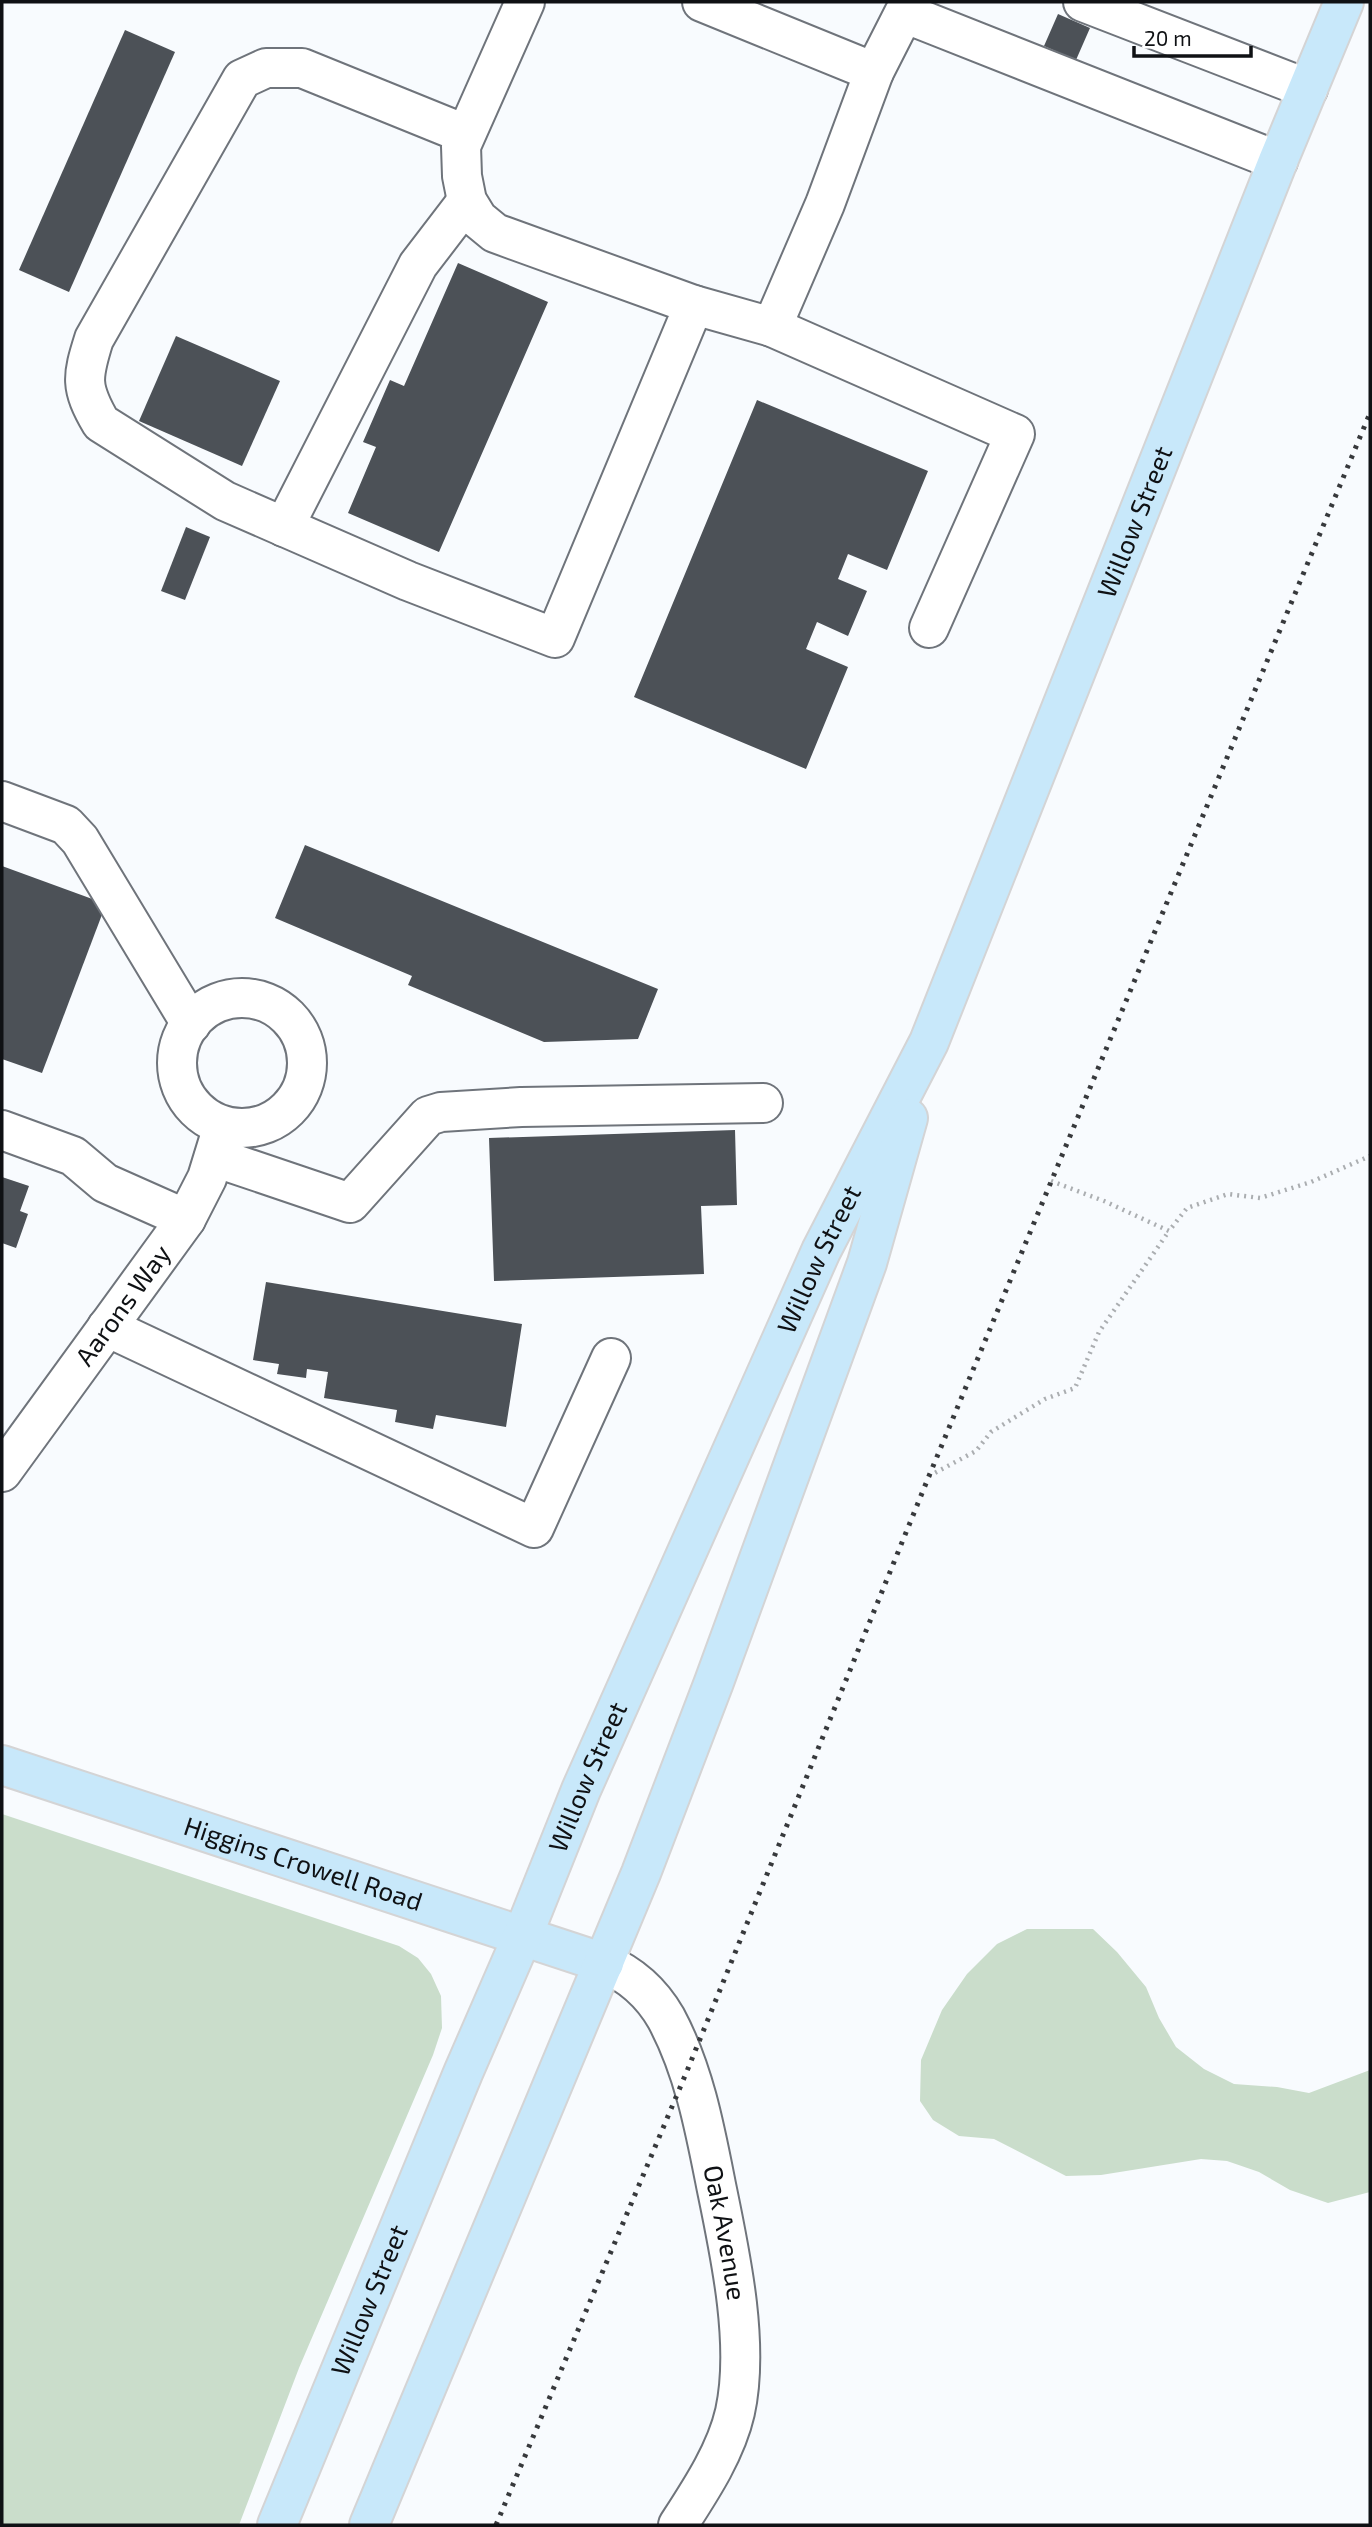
<svg xmlns="http://www.w3.org/2000/svg" width="1372" height="2527" viewBox="0 0 1372 2527" font-family="'Exo 2',sans-serif">
	<style>
		.green { fill: #caddcb }
		.building { fill: #4c5157 }
		.lines { fill: none; stroke-linecap: round; stroke-linejoin: round }
		.minor-casing { stroke: #6f747b; stroke-width: 42 }
		.major-casing { stroke: #d4d4d5; stroke-width: 42 }
		.path { stroke: #abaeb1; stroke-width: 4.5; stroke-dasharray: 2 5; stroke-linecap: butt }
		.minor { stroke: #fff; stroke-width: 38 }
		.major { stroke: #c8e8fa; stroke-width: 38 }
		.rail { stroke: #37393c; stroke-width: 5; stroke-dasharray: 3.5 7; stroke-linecap: butt }
		.labels { text-anchor: middle; stroke-width: 7; stroke-linejoin: round; paint-order: stroke }
		.street-label { font-size: 26px; fill: #0f1114; stroke: #fff }
	</style>
	<rect width="100%" height="100%" fill="#f8fbfe"/>
	<g class="green">
		<path d="M2 1814 399 1946 418 1958 431 1974 441 1996 442 2028 433 2055 299 2368 239 2525H2Z"/>
		<path d="M1027 1929H1093L1117 1952 1146 1987 1159 2018 1176 2047 1204 2069 1234 2084 1277 2087 1309 2093 1370 2070V2192L1328 2203 1290 2190 1259 2172 1227 2161 1201 2159 1101 2175 1066 2176 994 2139 959 2136 933 2120 920 2101 921 2060 942 2010 967 1974 997 1944Z"/>
	</g>
	<g class="building">
		<path d="M1058 14 1090 28 1076 60 1044 46Z"/>
		<path d="M125 30 175 52 69 292 19 270Z"/>
		<path d="M458 263 548 302 439 552 348 513 376 447 363 442 390 380 404 386Z"/>
		<path d="M176 336 280 381 242 466 139 421Z"/>
		<path d="M757 400 928 471 887 570 848 554 838 579 867 591 848 636 817 622 806 649 848 667 806 769 634 697Z"/>
		<path d="M186 527 210 537 185 600 161 591Z"/>
		<path d="M305 845 658 989 638 1039 544 1042 408 985 412 976 275 918Z"/>
		<path d="M2 866 106 904 42 1073 2 1059Z"/>
		<path d="M735 1130 737 1205 701 1206 704 1274 494 1281 489 1138Z"/>
		<path d="M2 1177 29 1186 20 1211 28 1214 16 1248 2 1243Z"/>
		<path d="M266 1282 522 1324 506 1427 436 1415 433 1429 395 1422 397 1410 324 1398 328 1372 307 1369 306 1378 277 1374 279 1364 253 1360Z"/>
	</g>
	<g class="lines">
		<g class="minor-casing">
			<g id="minor">
				<path d="M702 2 874 72 904 13 1278 161"/>
				<path d="M1083 2 1308 89"/>
				<path d="M465 134 302 68H266L242 79 94 339C82 377 80 387 101 423L225 501 408 581 555 638 694 305 495 233 478 219 467 201 462 176 461 146 525 2"/>
				<path d="M694 305 772 327 825 204 874 72"/>
				<path d="M772 327 1015 434 929 628"/>
				<path d="M284 527 418 265 467 201"/>
				<path d="M2 801 66 825 80 840 191 1024"/>
				<circle cx="242" cy="1063" r="65"/>
				<path d="M2 1130 73 1156 105 1183 186 1219"/>
				<path d="M214 1157 350 1203 428 1116 441 1112 521 1107 763 1103"/>
				<path d="M107 1327 534 1528 611 1358"/>
				<path id="s1" d="M2 1472 186 1219 207 1178 223 1126"/>
				<path id="s2" d="M604 1963C630 1974 651 1992 666 2018 694 2070 705 2129 716 2185 730 2253 750 2344 735 2412 726 2452 700 2491 678 2525"/>
			</g>
		</g>
		<g class="major-casing">
			<g id="major">
				<path id="s3" d="M2 1765 604 1963"/>
				<path id="s4" d="M277 2525 463 2073 523 1935 581 1790 821 1251 929 1042 1278 161 1344 2"/>
				<path d="M369 2525 641 1873 714 1682 867 1263 908 1118"/>
			</g>
		</g>
		<g class="path">
			<path d="M1051 1181 1104 1201 1169 1231 1187 1208 1228 1194 1260 1198 1311 1182 1370 1156"/>
			<path d="M929 1476 976 1451 991 1432 1017 1416 1045 1399 1075 1388 1099 1332 1169 1231"/>
		</g>
		<use href="#minor" class="minor"/>
		<use href="#major" class="major"/>
		<path class="rail" d="M496 2525 687 2071 929 1476 1370 413"/>
	</g>
	<g class="labels">
		<g class="street-label">
			<text dy="9" stroke="none"><textPath href="#s4" startOffset="2180">Willow Street</textPath></text>
			<text dy="9" stroke="none"><textPath href="#s4" startOffset="1377">Willow Street</textPath></text>
			<text dy="9" stroke="none"><textPath href="#s1" startOffset="206">Aarons Way</textPath></text>
			<text dy="9" stroke="none"><textPath href="#s4" startOffset="810">Willow Street</textPath></text>
			<text dy="9" stroke="none"><textPath href="#s3" startOffset="317">Higgins Crowell Road</textPath></text>
			<text dy="9" stroke="none"><textPath href="#s2" startOffset="308">Oak Avenue</textPath></text>
			<text dy="9" stroke="none"><textPath href="#s4" startOffset="243">Willow Street</textPath></text>
		</g>
	</g>
	<rect width="1372" height="2527" fill="none" stroke="#0f1114" stroke-width="7"/>
	<path d="M1134 46v10h117v-10" fill="none" stroke="#0f1114" stroke-width="3.5"/>
	<text x="1144" y="46" font-size="21" fill="#0f1114" stroke="#ffffff" stroke-width="5" paint-order="stroke">20 m</text>
</svg>
